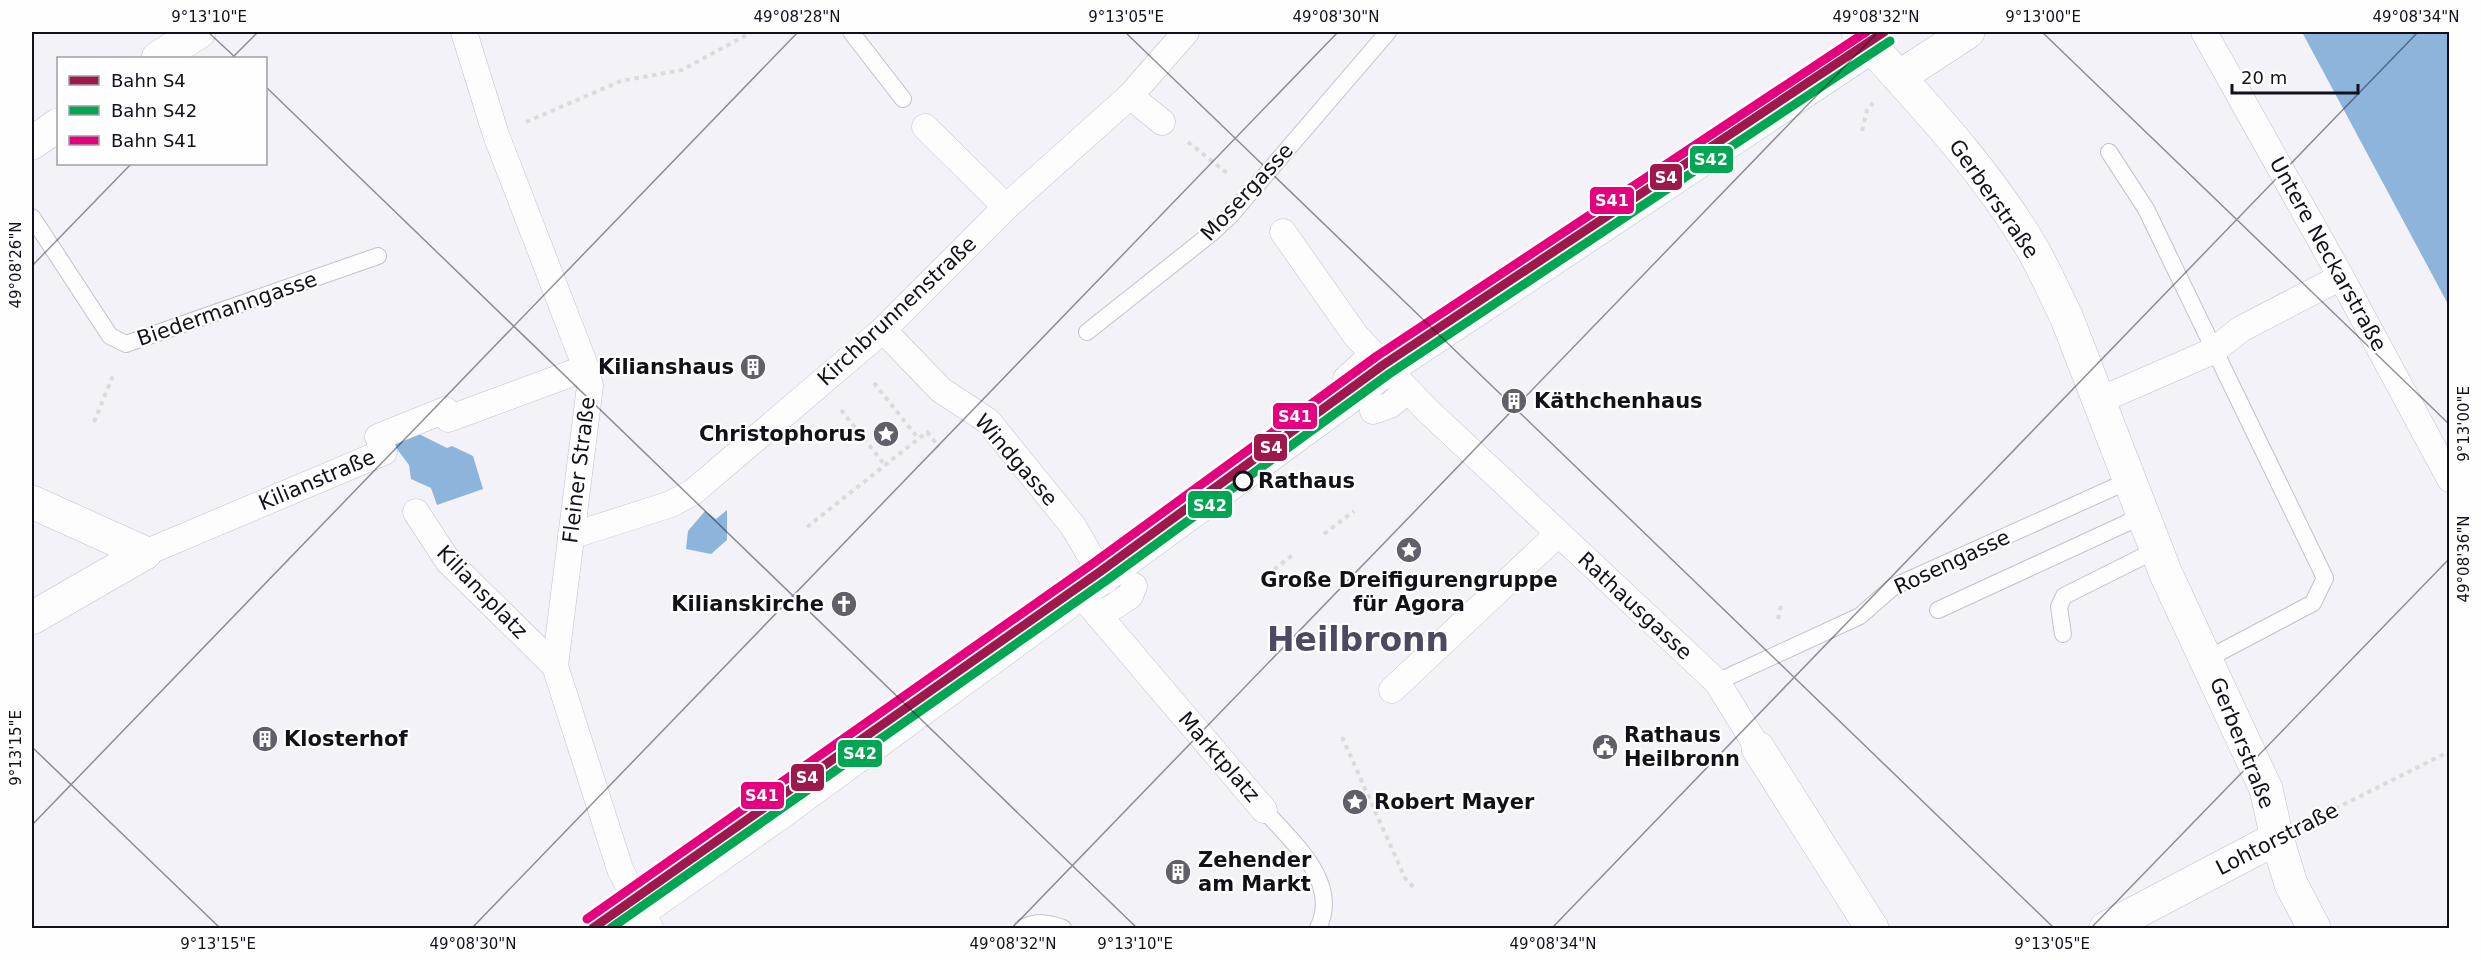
<svg xmlns="http://www.w3.org/2000/svg" width="2481" height="960" viewBox="0 0 2481 960" font-family="'DejaVu Sans',sans-serif">
	<style>
		.water { fill: #8db5dc }
		.lines { fill: none; stroke-linecap: round; stroke-linejoin: round }
		.service-casing { stroke: #c3c1ca; stroke-width: 18 }
		.pedestrian-casing { stroke: #c3c1ca; stroke-width: 27 }
		.minor-casing { stroke: #c3c1ca; stroke-width: 34 }
		.path { stroke: #dbdbdd; stroke-width: 4; stroke-dasharray: 4.5 4.5; stroke-linecap: butt }
		.service { stroke: #fdfdfe; stroke-width: 16 }
		.pedestrian { stroke: #fdfdfe; stroke-width: 26 }
		.minor { stroke: #fdfdfe; stroke-width: 33 }
		.rail-1-casing { stroke: #fefefe; stroke-width: 14 }
		.rail-2-casing { stroke: #fefefe; stroke-width: 14 }
		.rail-3-casing { stroke: #fefefe; stroke-width: 14 }
		.rail-1 { stroke: #9f184c; stroke-width: 9 }
		.rail-2 { stroke: #00a651; stroke-width: 9 }
		.rail-3 { stroke: #e5007d; stroke-width: 9 }
		.ticks { fill: none; stroke: #13101b; stroke-width: 1.5; stroke-opacity: 0.45 }
		.stop-dot { fill: #fefefe; stroke: #13101b; stroke-width: 3 }
		.labels { text-anchor: middle; stroke-width: 4.5; stroke-linejoin: round; paint-order: stroke }
		.street-label { font-size: 21px; fill: #13101b; stroke: #fefefe }
		.poi-label { font-size: 21px; font-weight: bold; fill: #13101b; stroke: #fefefe; text-anchor: start }
		.stop-label { font-size: 21px; font-weight: bold; fill: #13101b; stroke: #fefefe; text-anchor: start }
		.town-label { font-size: 33px; font-weight: bold; fill: #4e4962; stroke: #fefefe }
		.line-badge { stroke: #fefefe; stroke-width: 2 }
		.badge-label { font-size: 16px; text-anchor: middle; font-weight: bold; fill: #fff }
		.neatline { fill: none; stroke: #13101b; stroke-width: 2 }
		.ticks-label { font-size: 15px; text-anchor: middle; fill: #13101b }
	</style>
	<rect width="100%" height="100%" fill="#f3f2f9"/>
	<g class="water">
		<path d="M2302 32H2449V306Z"/>
		<path d="M417 433 447 448 452 446 473 456 483 489 437 505 431 488 411 479 409 465 394 445Z"/>
		<path d="M727 510V540L711 554 686 549 688 531 705 511 716 519Z"/>
	</g>
	<g class="lines">
		<g class="service-casing">
			<g id="service">
				<path d="M851 32 903 99"/>
				<path d="M2109 152 2146 209 2325 578 2313 603 2207 659"/>
				<path d="M32 217 110 336 126 344 378 256"/>
				<path d="M1087 332 1213 232 1231 215 1388 32"/>
				<path d="M1938 610 2142 516"/>
				<path d="M2063 634 2059 607 2064 596 2156 550"/>
				<path d="M1717 682 1860 616 1893 587 2128 481"/>
				<path d="M1264 810C1292 842 1341 882 1318 928"/>
				<path d="M1022 928C1037 921 1047 922 1063 928"/>
			</g>
		</g>
		<g class="pedestrian-casing">
			<g id="pedestrian">
				<path d="M464 32 496 135 586 368 590 386 555 666 620 869 650 928"/>
				<path d="M2204 32 2341 277 2450 479"/>
				<path d="M1130 96 1162 122"/>
				<path d="M925 127 1006 207"/>
				<path d="M1283 232 1356 336 1427 410 1717 682 1758 748"/>
				<path d="M883 330 941 390 988 421 1073 526 1105 581"/>
				<path d="M1346 379 1373 354"/>
				<path d="M2098 401 2213 351 2241 329 2341 277"/>
				<path d="M1373 411 1390 405 1407 391"/>
				<path d="M416 512 448 561 555 666"/>
				<path d="M571 536 671 504 693 492 883 330 1006 207 1130 96 1186 32"/>
				<path d="M145 553 384 452 378 437 445 410 448 419 586 368"/>
				<path d="M1083 597 1264 810"/>
				<path d="M1099 616 1130 596 1134 586"/>
				<path d="M1392 690 1558 534"/>
				<path d="M622 928 780 817 1389 372 1874 49"/>
			</g>
		</g>
		<g class="minor-casing">
			<g id="minor">
				<path d="M1858 32C1920 101 1986 169 2033 250 2045 271 2055 294 2066 316L2166 574 2266 789 2277 838 2291 884 2314 928"/>
				<path d="M158 58 199 32"/>
				<path d="M1899 77 1968 32"/>
				<path d="M32 143 58 125"/>
				<path d="M32 502 145 553"/>
				<path d="M32 618 145 553"/>
				<path d="M1758 748 1872 928"/>
				<path d="M2106 928 2277 838"/>
			</g>
		</g>
		<g class="path">
			<path d="M526 122 621 81 682 70 752 32"/>
			<path d="M1862 131 1867 110 1873 103"/>
			<path d="M1188 142 1227 173"/>
			<path d="M874 383 918 438"/>
			<path d="M841 410 885 465"/>
			<path d="M94 422 114 373"/>
			<path d="M807 527 927 432 939 447"/>
			<path d="M1324 534 1354 511"/>
			<path d="M1267 575 1295 553"/>
			<path d="M1778 619 1781 605"/>
			<path d="M1342 737 1405 878 1415 889"/>
			<path d="M2311 821 2450 751"/>
		</g>
		<use href="#service" class="service"/>
		<use href="#pedestrian" class="pedestrian"/>
		<use href="#minor" class="minor"/>
		<g class="rail-1-casing">
			<path id="rail-1" d="M593 928 1101 571 1383 365 1884 32"/>
		</g>
		<g class="rail-2-casing">
			<path id="rail-2" d="M611 928 1107 580 1389 374 1890 41"/>
		</g>
		<g class="rail-3-casing">
			<path id="rail-3" d="M587 919 1095 562 1377 356 1866 32"/>
		</g>
		<use href="#rail-1" class="rail-1"/>
		<use href="#rail-2" class="rail-2"/>
		<use href="#rail-3" class="rail-3"/>
	</g>
	<path class="ticks" d="M208 32 236 58M1125 32 2054 928M2042 32 2450 425M232 58 258 32M266 87 1137 928M32 266 131 164M32 747 220 928M32 825 798 32M472 928 1338 32M1012 928 1878 32M1552 928 2418 32M2091 928 2450 558"/>
	<defs>
		<g id="building-disc" transform="scale(1.35)"><circle r="9.5" fill="#615f69" stroke="#fefefe"/><path d="M-4-6H4V6H1V3H-1V6H-4ZM-2.5-4.3h1.7v1.8h-1.7ZM.8-4.3h1.7v1.8H.8ZM-2.5-1h1.7V.8h-1.7ZM.8-1h1.7V.8H.8Z" fill="#fff"/></g>
		<g id="sight-disc" transform="scale(1.35)"><circle r="9.5" fill="#615f69" stroke="#fefefe"/><path d="M0-6L1.8-2.2L6-1.7L2.9 1.2L3.7 5.4L0 3.3L-3.7 5.4L-2.9 1.2L-6-1.7L-1.8-2.2Z" fill="#fff"/></g>
		<g id="church-disc" transform="scale(1.35)"><circle r="9.5" fill="#615f69" stroke="#fefefe"/><path d="M-1.2-6h2.4v3.5h3.3v2.4h-3.3V6h-2.4V-.1h-3.3v-2.4h3.3Z" fill="#fff"/></g>
		<g id="civic-disc" transform="scale(1.35)"><circle r="9.5" fill="#615f69" stroke="#fefefe"/><path d="M-.6-6.5H3V-4.5H.6V-3L4-1V1h2V6H-6V1h2V-1L-.6-3ZM-1.2 2.5V6h2.4V2.5Z" fill="#fff"/></g>
	</defs>
	<g fill-rule="evenodd">
		<use href="#building-disc" x="753" y="367"/>
		<use href="#building-disc" x="1514" y="401"/>
		<use href="#sight-disc" x="886" y="434"/>
		<use href="#sight-disc" x="1409" y="550"/>
		<use href="#church-disc" x="844" y="604"/>
		<use href="#building-disc" x="265" y="739"/>
		<use href="#civic-disc" x="1605" y="747"/>
		<use href="#sight-disc" x="1355" y="802"/>
		<use href="#building-disc" x="1178" y="872"/>
	</g>
	<circle class="stop-dot" cx="1243" cy="481" r="9"/>
	<g class="labels">
		<g class="street-label">
			<text transform="translate(1247 192) rotate(-47)" y="7">Mosergasse</text>
			<text transform="translate(1994 199) rotate(55)" y="7">Gerberstraße</text>
			<text transform="translate(2328 254) rotate(61)" y="7">Untere Neckarstraße</text>
			<text transform="translate(227 309) rotate(-19)" y="7">Biedermanngasse</text>
			<text transform="translate(897 311) rotate(-43)" y="7">Kirchbrunnenstraße</text>
			<text transform="translate(1016 460) rotate(49)" y="7">Windgasse</text>
			<text transform="translate(579 470) rotate(-83)" y="7">Fleiner Straße</text>
			<text transform="translate(317 480) rotate(-23)" y="7">Kilianstraße</text>
			<text transform="translate(1952 562) rotate(-25)" y="7">Rosengasse</text>
			<text transform="translate(482 592) rotate(46)" y="7">Kiliansplatz</text>
			<text transform="translate(1635 606) rotate(43)" y="7">Rathausgasse</text>
			<text transform="translate(2242 743) rotate(68)" y="7">Gerberstraße</text>
			<text transform="translate(1219 757) rotate(49)" y="7">Marktplatz</text>
			<text transform="translate(2277 839) rotate(-27)" y="7">Lohtorstraße</text>
		</g>
		<g class="poi-label">
			<text x="734" y="374" text-anchor="end">Kilianshaus</text>
			<text x="1534" y="408">Käthchenhaus</text>
			<text x="866" y="441" text-anchor="end">Christophorus</text>
			<text x="1409" y="587" text-anchor="middle">Große Dreifigurengruppe<tspan x="1409" dy="24">für Agora</tspan></text>
			<text x="824" y="611" text-anchor="end">Kilianskirche</text>
			<text x="1624" y="742">Rathaus<tspan x="1624" dy="24">Heilbronn</tspan></text>
			<text x="284" y="746">Klosterhof</text>
			<text x="1374" y="809">Robert Mayer</text>
			<text x="1198" y="867">Zehender<tspan x="1198" dy="24">am Markt</tspan></text>
		</g>
		<g class="stop-label">
			<text x="1258" y="488">Rathaus</text>
		</g>
		<g class="town-label">
			<text x="1358" y="651">Heilbronn</text>
		</g>
	</g>
	<g class="line-badge">
		<rect x="1689" y="145" width="45" height="29" rx="6" fill="#00a651"/>
		<rect x="1649" y="163" width="34" height="28" rx="6" fill="#9f184c"/>
		<rect x="1589" y="186" width="46" height="29" rx="6" fill="#e5007d"/>
		<rect x="1272" y="402" width="46" height="28" rx="6" fill="#e5007d"/>
		<rect x="1253" y="433" width="35" height="29" rx="6" fill="#9f184c"/>
		<rect x="1187" y="490" width="46" height="29" rx="6" fill="#00a651"/>
		<rect x="837" y="739" width="46" height="29" rx="6" fill="#00a651"/>
		<rect x="790" y="763" width="35" height="29" rx="6" fill="#9f184c"/>
		<rect x="740" y="781" width="45" height="29" rx="6" fill="#e5007d"/>
	</g>
	<g class="badge-label">
		<text x="1711" y="165">S42</text>
		<text x="1666" y="183">S4</text>
		<text x="1612" y="206">S41</text>
		<text x="1295" y="422">S41</text>
		<text x="1271" y="453">S4</text>
		<text x="1210" y="511">S42</text>
		<text x="860" y="759">S42</text>
		<text x="807" y="783">S4</text>
		<text x="762" y="801">S41</text>
	</g>
	<rect width="2481" height="960" fill="none" stroke="#fefefe" stroke-width="66"/>
	<rect x="57" y="57" width="210" height="108" fill="#fefefe" stroke="#a09fa3" stroke-width="1.5"/>
	<rect x="69" y="76" width="30" height="9" fill="#9f184c" stroke="#a09fa3" stroke-width="1.5"/>
	<text x="111" y="87" font-size="18" fill="#13101b">Bahn S4</text>
	<rect x="69" y="106" width="30" height="9" fill="#00a651" stroke="#a09fa3" stroke-width="1.5"/>
	<text x="111" y="117" font-size="18" fill="#13101b">Bahn S42</text>
	<rect x="69" y="136" width="30" height="9" fill="#e5007d" stroke="#a09fa3" stroke-width="1.5"/>
	<text x="111" y="147" font-size="18" fill="#13101b">Bahn S41</text>
	<path d="M2232 84v9h126v-9" fill="none" stroke="#13101b" stroke-width="3"/>
	<text x="2241" y="84" font-size="18" fill="#13101b" stroke="#fefefe" stroke-width="4.5" paint-order="stroke">20 m</text>
	<rect x="33" y="33" width="2415" height="894" class="neatline"/>
	<g class="ticks-label">
		<text x="209" y="22">9°13'10"E</text>
		<text x="797" y="22">49°08'28"N</text>
		<text x="1126" y="22">9°13'05"E</text>
		<text x="1336" y="22">49°08'30"N</text>
		<text x="1876" y="22">49°08'32"N</text>
		<text x="2043" y="22">9°13'00"E</text>
		<text x="2416" y="22">49°08'34"N</text>
		<text transform="translate(16 265) rotate(-90)" y="5">49°08'26"N</text>
		<text transform="translate(2464 424) rotate(-90)" y="5">9°13'00"E</text>
		<text transform="translate(2464 559) rotate(-90)" y="5">49°08'36"N</text>
		<text transform="translate(16 748) rotate(-90)" y="5">9°13'15"E</text>
		<text x="218" y="949">9°13'15"E</text>
		<text x="473" y="949">49°08'30"N</text>
		<text x="1013" y="949">49°08'32"N</text>
		<text x="1135" y="949">9°13'10"E</text>
		<text x="1553" y="949">49°08'34"N</text>
		<text x="2052" y="949">9°13'05"E</text>
	</g>
</svg>
